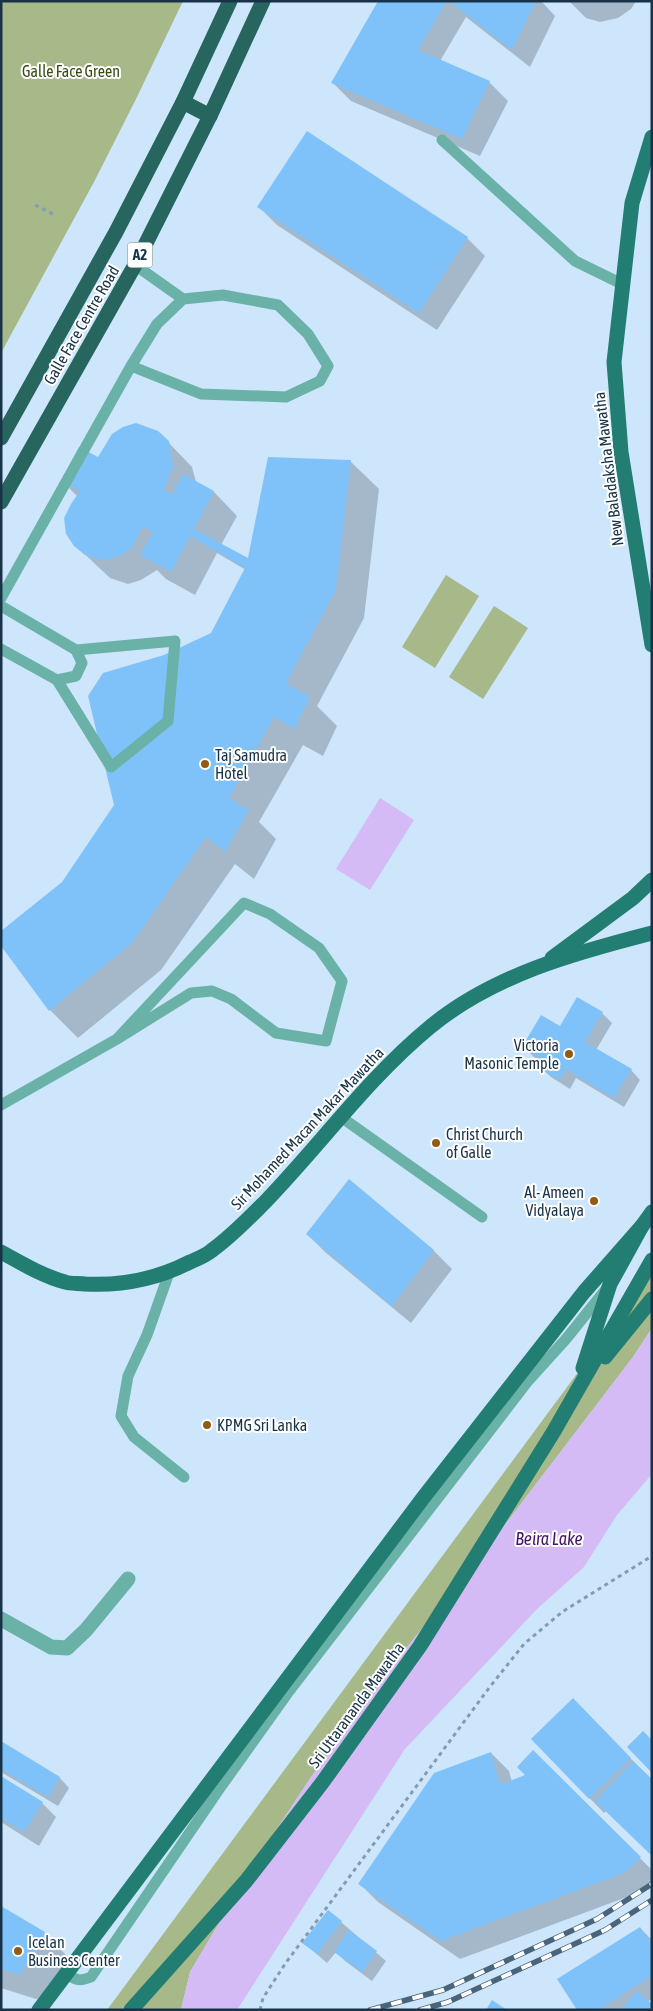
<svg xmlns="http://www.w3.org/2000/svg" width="653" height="2011" viewBox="0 0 653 2011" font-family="'Asap Condensed',sans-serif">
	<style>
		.green { fill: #a7b889 }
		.water { fill: #d4bbf5 }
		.shadow { fill: #0003 }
		.building { fill: #7fc2fa }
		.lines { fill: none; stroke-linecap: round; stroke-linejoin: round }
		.path { stroke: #839cb2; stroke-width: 3; stroke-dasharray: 4 4; stroke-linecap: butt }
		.lane { stroke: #6ab2a8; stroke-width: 11 }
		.street { stroke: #6ab2a8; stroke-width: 15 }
		.primary { stroke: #227d73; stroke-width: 15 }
		.highway { stroke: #26665e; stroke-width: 15 }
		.rail-casing { stroke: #4a6479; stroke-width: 5.5 }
		.rail { stroke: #fff; stroke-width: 4; stroke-dasharray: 11; stroke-linecap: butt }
		.poi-dot { fill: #935a16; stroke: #fff; stroke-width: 2 }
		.labels { text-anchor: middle; stroke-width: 4; stroke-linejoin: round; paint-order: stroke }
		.shield { fill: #fff; stroke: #5d707f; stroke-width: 1 }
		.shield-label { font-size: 15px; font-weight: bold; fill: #183348 }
		.park-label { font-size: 16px; fill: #394912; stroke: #fff }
		.street-label { font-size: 16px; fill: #183348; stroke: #fff }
		.poi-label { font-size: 16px; fill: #183348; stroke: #fff; text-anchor: start }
		.water-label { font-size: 18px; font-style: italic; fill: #421567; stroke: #fff }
	</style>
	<rect width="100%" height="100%" fill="#cde6fc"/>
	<g class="green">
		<path d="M1 1H183L136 99 94 182 1 353Z"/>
		<path d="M446 575 479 596 435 668 402 647Z"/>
		<path d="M494 606 528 628 483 699 449 677Z"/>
		<path d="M652 1272V1328L633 1357 481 1556 403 1652 311 1777 254 1864 190 1972 181 2010H107Z"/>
	</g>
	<g class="water">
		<path d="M380 798 414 820 370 890 336 869Z"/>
		<path d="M652 1328V1474L617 1515 584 1567 537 1609 405 1749 237 2010H181L190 1972 254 1864 311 1777 403 1652 481 1556 633 1357Z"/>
	</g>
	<g class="shadow">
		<path d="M379 1H541L555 16 530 67 466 17 440 61 489 82 508 101 480 156 351 101 333 83Z"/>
		<path d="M569 1H636L631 9 618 18 600 22 586 18Z"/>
		<path d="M259 207 467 238 485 256 437 330 277 225Z"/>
		<path d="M168 442 192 467 196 482 214 492 237 516 221 545 249 560 350 461 379 489 364 618 317 706 337 726 323 756 303 745 259 822 276 839 254 879 235 864 161 970 78 1038 50 1010 62 883 116 805 164 656 213 634 246 570 217 553 195 595 166 579 157 570 141 580 128 584 110 578 75 545 78 497 62 481 99 459Z"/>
		<path d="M602 1013 612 1023 596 1050 631 1070 640 1080 624 1107 576 1078 570 1089 551 1077 541 1068 544 1063 534 1057 524 1047 560 1028Z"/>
		<path d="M349 1181 434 1251 452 1269 411 1323 325 1252 307 1234Z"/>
		<path d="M573 1700 645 1773 604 1813 533 1739Z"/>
		<path d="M1 1743 60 1778 69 1788 58 1806 1 1772Z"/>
		<path d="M533 1752 652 1870V1882L643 1891 460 1959 378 1902 360 1884 491 1753 509 1771 512 1782 527 1775Z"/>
		<path d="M1 1777 42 1803 56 1817 39 1846 1 1822Z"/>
		<path d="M1 1907 44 1933 72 1961 49 2003 1 1988Z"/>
		<path d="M341 1922 386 1961 372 1981 345 1961 336 1952 327 1963 304 1943Z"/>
		<path d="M640 1928 652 1940V1999L647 2002 652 2010H579Z"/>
	</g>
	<g class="building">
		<path d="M378 1H447L418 50 490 81 462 139 331 83Z"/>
		<path d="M449 1H536L512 50Z"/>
		<path d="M307 131 468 237 419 313 257 207Z"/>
		<path d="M136 423 158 431 169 441 173 466 164 490 172 495 183 474 214 491 194 529 248 558 268 457 351 460 336 590 286 683 310 697 294 729 274 717 229 798 249 810 225 852 206 837 133 942 49 1011 1 946V931L62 882 114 805 88 696 103 673 164 655 211 633 245 568 190 536 171 572 140 555 153 532 143 527 132 548 117 557 104 560 85 555 74 546 66 534 64 518 71 504 80 491 61 481 79 447 98 457 112 434 123 427Z"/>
		<path d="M577 997 603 1012 585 1042 632 1069 614 1098 566 1069 560 1080 539 1068 544 1060 522 1047 541 1015 560 1026Z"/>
		<path d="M349 1179 434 1250 392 1306 306 1234Z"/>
		<path d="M573 1698 631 1758 589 1799 531 1739Z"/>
		<path d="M643 1731 652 1740V1773L627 1747Z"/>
		<path d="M1 1741 60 1777 48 1797 1 1769Z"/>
		<path d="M533 1750 641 1857 624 1873 441 1941 358 1884 434 1773 491 1752 500 1785 525 1775 517 1767Z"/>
		<path d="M633 1761 652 1779V1856L595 1801Z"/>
		<path d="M1 1776 43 1802 24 1832 1 1818Z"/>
		<path d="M1 1906 45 1932 20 1975 1 1969Z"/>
		<path d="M328 1910 342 1921 317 1954 302 1943Z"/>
		<path d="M640 1927 652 1944V1976L598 2010H577L557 1979Z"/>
		<path d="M349 1930 377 1951 362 1972 334 1952Z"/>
		<path d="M637 1991 652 2004V2010H621Z"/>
		<path d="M492 2000 507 2010H486Z"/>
	</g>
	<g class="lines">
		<g class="path">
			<path d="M35 205 53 214"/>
			<path d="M260 2010 263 1998 285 1964 489 1688 524 1644 562 1612 652 1556"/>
		</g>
		<g class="lane">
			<path d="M442 140 575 261 622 284"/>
			<path d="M135 265 183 299"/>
			<path d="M1 598 131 366 157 324 183 299 223 295 278 305 308 334 328 366 320 381 286 397 201 394 131 366"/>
			<path d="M1 606 76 650 82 663 76 676 57 680"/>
			<path d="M1 649 57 680 111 767 168 721 175 641 76 650"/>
			<path d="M1 1105 117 1039 244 903 270 914 319 948 342 981 326 1041 276 1033 231 999 212 991 191 993 117 1039"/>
			<path d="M341 1117 482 1217"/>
			<path d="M169 1273 147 1335 128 1376 121 1416 134 1437 184 1477"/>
			<path d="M68 1974C76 1981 81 1981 91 1977L220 1788 287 1694 528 1381 566 1339 607 1288"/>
		</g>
		<path class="street" d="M1 1619 51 1647 67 1648 86 1630 128 1579"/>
		<g class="primary">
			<path d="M652 137 632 203 614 362 621 452 652 645"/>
			<path d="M552 958 633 898 652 880"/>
			<path d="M1 1252C21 1263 43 1276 65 1282 71 1284 78 1283 85 1284 122 1286 157 1279 190 1262 197 1259 205 1256 211 1251 231 1237 249 1218 266 1201 321 1144 368 1078 430 1027 493 975 574 953 652 933"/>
			<path d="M605 1357 652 1299"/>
			<path d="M583 1368 610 1284 642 1226 652 1212"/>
			<path d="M39 2010 423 1498 584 1292 642 1226"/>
			<path d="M131 2010 246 1881 322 1783 420 1646 554 1431 652 1260"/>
		</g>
		<g class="highway">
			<path d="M183 102 210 116"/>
			<path d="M1 438 116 232 183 102 230 1"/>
			<path d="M1 502 135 265 210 116 263 1"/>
		</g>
		<g class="rail-casing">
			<g id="rail">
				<path d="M370 2010 443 1990 597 1919 652 1884"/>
				<path d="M420 2010 448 2002 605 1930 652 1900"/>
			</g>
		</g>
		<use href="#rail" class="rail"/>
	</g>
	<g class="poi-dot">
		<circle cx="205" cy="764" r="5"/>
		<circle cx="569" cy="1054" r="5"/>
		<circle cx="436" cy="1143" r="5"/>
		<circle cx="594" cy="1201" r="5"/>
		<circle cx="207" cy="1425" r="5"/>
		<circle cx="18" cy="1951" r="5"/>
	</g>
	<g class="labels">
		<rect class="shield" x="127.5" y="242.5" width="25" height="25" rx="4"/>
		<g class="shield-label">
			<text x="140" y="260">A2</text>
		</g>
		<g class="park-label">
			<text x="71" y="77">Galle Face Green</text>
		</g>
		<g class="street-label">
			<text transform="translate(81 325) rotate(-60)" y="6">Galle Face Centre Road</text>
			<text transform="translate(608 469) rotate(-97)" y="6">New Baladaksha Mawatha</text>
			<text transform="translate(307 1128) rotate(-47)" y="6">Sir Mohamed Macan Makar Mawatha</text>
			<text transform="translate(356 1705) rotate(-54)" y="6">Sri Uttarananda Mawatha</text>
		</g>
		<g class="poi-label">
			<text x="215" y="761">Taj Samudra<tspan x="215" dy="18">Hotel</tspan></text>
			<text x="559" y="1051" text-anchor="end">Victoria<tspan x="559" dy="18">Masonic Temple</tspan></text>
			<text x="446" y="1140">Christ Church<tspan x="446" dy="18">of Galle</tspan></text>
			<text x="584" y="1198" text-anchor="end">Al- Ameen<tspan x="584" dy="18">Vidyalaya</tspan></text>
			<text x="217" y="1431">KPMG Sri Lanka</text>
			<text x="28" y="1948">Icelan<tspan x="28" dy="18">Business Center</tspan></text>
		</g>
		<g class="water-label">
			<text x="549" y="1545">Beira Lake</text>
		</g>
	</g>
	<rect width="653" height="2011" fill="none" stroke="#183348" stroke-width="5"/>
</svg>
